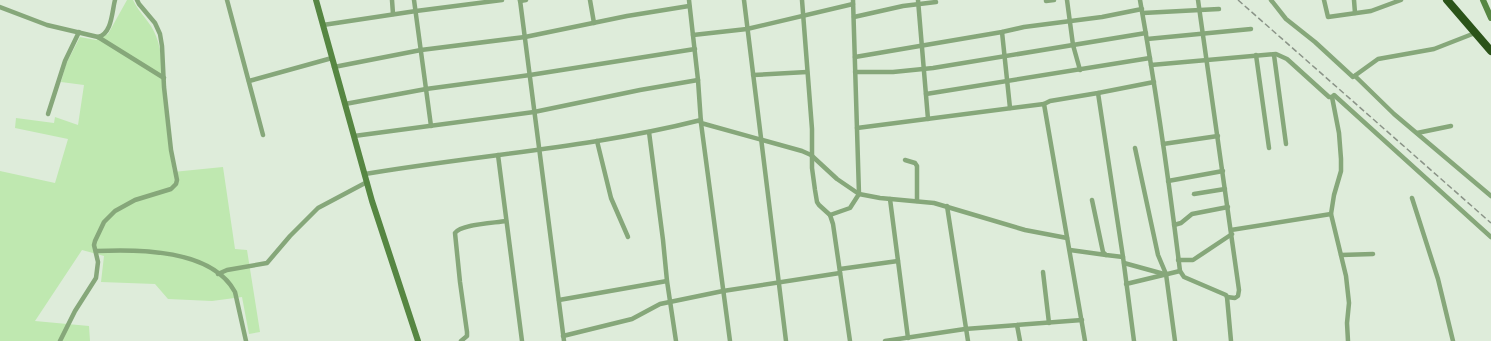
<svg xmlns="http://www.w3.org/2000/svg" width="1491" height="341" viewBox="0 0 1491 341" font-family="'DM Sans',sans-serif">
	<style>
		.green { fill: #bfe8b0 }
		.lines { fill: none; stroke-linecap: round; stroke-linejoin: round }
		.street { stroke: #86a77a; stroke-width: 4.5 }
		.secondary { stroke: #568642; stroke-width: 6 }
		.highway { stroke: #2b5319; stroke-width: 8 }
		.rail { stroke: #8a9387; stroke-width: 1.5; stroke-dasharray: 6 3; stroke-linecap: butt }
	</style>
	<rect width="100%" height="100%" fill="#deecda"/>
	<path class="green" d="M127 0H133C139 13 151 22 156 36 163 52 161 73 163 90 165 118 169 145 173 172L223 167 235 249 247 250 260 332 249 334 242 297 212 301 168 299 155 284 101 282 104 256 82 250 35 321 89 326 90 341H0V171L55 183 68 139 15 128 16 118 54 123 55 117 78 125 84 85 61 82 66 64 80 37 96 40 108 34Z"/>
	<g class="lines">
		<g class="street">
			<path d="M227 0 263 135"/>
			<path d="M392 0 393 14"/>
			<path d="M414 0 431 126"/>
			<path d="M520 0 564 341"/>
			<path d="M590 0 594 23"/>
			<path d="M689 0 698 80 701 123 730 341"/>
			<path d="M744 0 786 341"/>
			<path d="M802 0 812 129V168L815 190 817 202 819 205 830 215 833 224 850 341"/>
			<path d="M918 0 928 119"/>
			<path d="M1067 0 1073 45 1080 70"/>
			<path d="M1140 0C1156 90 1169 181 1180 271L1184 277 1226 295 1227 297 1231 341"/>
			<path d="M1198 0 1239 290 1238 296 1235 298 1227 297"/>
			<path d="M1271 0 1286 19 1315 42 1353 77 1378 59 1434 49 1475 33"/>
			<path d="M1324 0 1328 17 1371 11 1401 0"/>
			<path d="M1354 0 1355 13"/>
			<path d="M520 1 526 0"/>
			<path d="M1046 1 1054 0"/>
			<path d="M0 7 47 25 98 37C112 34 112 11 115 0"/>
			<path d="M1143 13 1219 9"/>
			<path d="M854 17 903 6 936 2"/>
			<path d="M323 25 416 11 502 0"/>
			<path d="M1002 32 1010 108"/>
			<path d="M693 35 747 29 853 4"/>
			<path d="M98 37 164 78"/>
			<path d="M1147 39 1251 29"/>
			<path d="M1256 55 1269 148"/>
			<path d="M1274 55 1286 144"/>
			<path d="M855 57 1002 32 1024 27 1102 17 1142 9"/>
			<path d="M1151 65 1276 54 1287 59 1329 97H1332L1334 95 1491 237"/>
			<path d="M334 67 421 50 525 37 627 16 689 6"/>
			<path d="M855 72H893L933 68 1146 33"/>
			<path d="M753 75 807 72"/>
			<path d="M1355 76 1394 114 1491 196"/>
			<path d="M249 81 332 58"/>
			<path d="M1098 93 1123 257 1134 341"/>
			<path d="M926 94 1150 58"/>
			<path d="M1332 97 1339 133 1341 159V171L1334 195 1331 214 1346 276 1349 303 1347 323 1348 341"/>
			<path d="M345 104 426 89 530 75 695 49"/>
			<path d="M48 114 65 61 79 32"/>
			<path d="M701 123 802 151 811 155 837 179 859 194 880 198 934 203 1025 230 1067 238"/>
			<path d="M857 128 1044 104"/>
			<path d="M649 132 663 240 667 281 676 341"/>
			<path d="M1417 133 1451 126"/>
			<path d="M354 136 534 112 640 90 698 80"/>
			<path d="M597 141 611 198 628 237"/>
			<path d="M1163 144 1218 136"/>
			<path d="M1135 148 1158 255 1166 274 1175 341"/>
			<path d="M498 155 522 341"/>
			<path d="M905 160 915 163 917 166V201"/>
			<path d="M365 174C477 155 590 148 701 120"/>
			<path d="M1168 181 1223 171"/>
			<path d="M1194 194 1225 189"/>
			<path d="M1412 198 1438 279 1453 341"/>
			<path d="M890 199 908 338"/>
			<path d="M1092 200 1103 252 1106 255 1123 257"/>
			<path d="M947 206 968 341"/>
			<path d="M830 215 850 208 859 194 853 0"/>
			<path d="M1174 225 1181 223 1192 214 1228 207"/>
			<path d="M1231 230 1331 214"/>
			<path d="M1070 250 1106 255"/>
			<path d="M96 251C138 249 212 249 235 292L246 341"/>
			<path d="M1341 255 1373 254"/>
			<path d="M1178 260H1193L1232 234"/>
			<path d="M1124 263 1164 274"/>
			<path d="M840 269 898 261"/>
			<path d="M1043 272 1049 323"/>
			<path d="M218 274 227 270 267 263 290 236 318 208 367 182"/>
			<path d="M1126 284 1180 271"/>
			<path d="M559 300 667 281"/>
			<path d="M1017 325 1020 341"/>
			<path d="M563 336 632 319 660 304 723 291 840 273"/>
			<path d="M60 341 75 311 96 278 98 262 94 245 95 241 104 222 115 211 135 200 171 189 176 184 177 180 171 150 164 87 162 46 160 34 155 23 139 4 137 0"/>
			<path d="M461 341 467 336V332L460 282 455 233C461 224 495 223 506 221"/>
			<path d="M885 341 965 329 1082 320"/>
			<path d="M1085 341 1044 104 1050 101 1098 93 1154 82"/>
		</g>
		<g class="secondary">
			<path d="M316 0 372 201 418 341"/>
			<path d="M1483 0 1491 18"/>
		</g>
		<path class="highway" d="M1447 0 1491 51"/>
		<path class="rail" d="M1238 0 1491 223"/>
	</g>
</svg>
